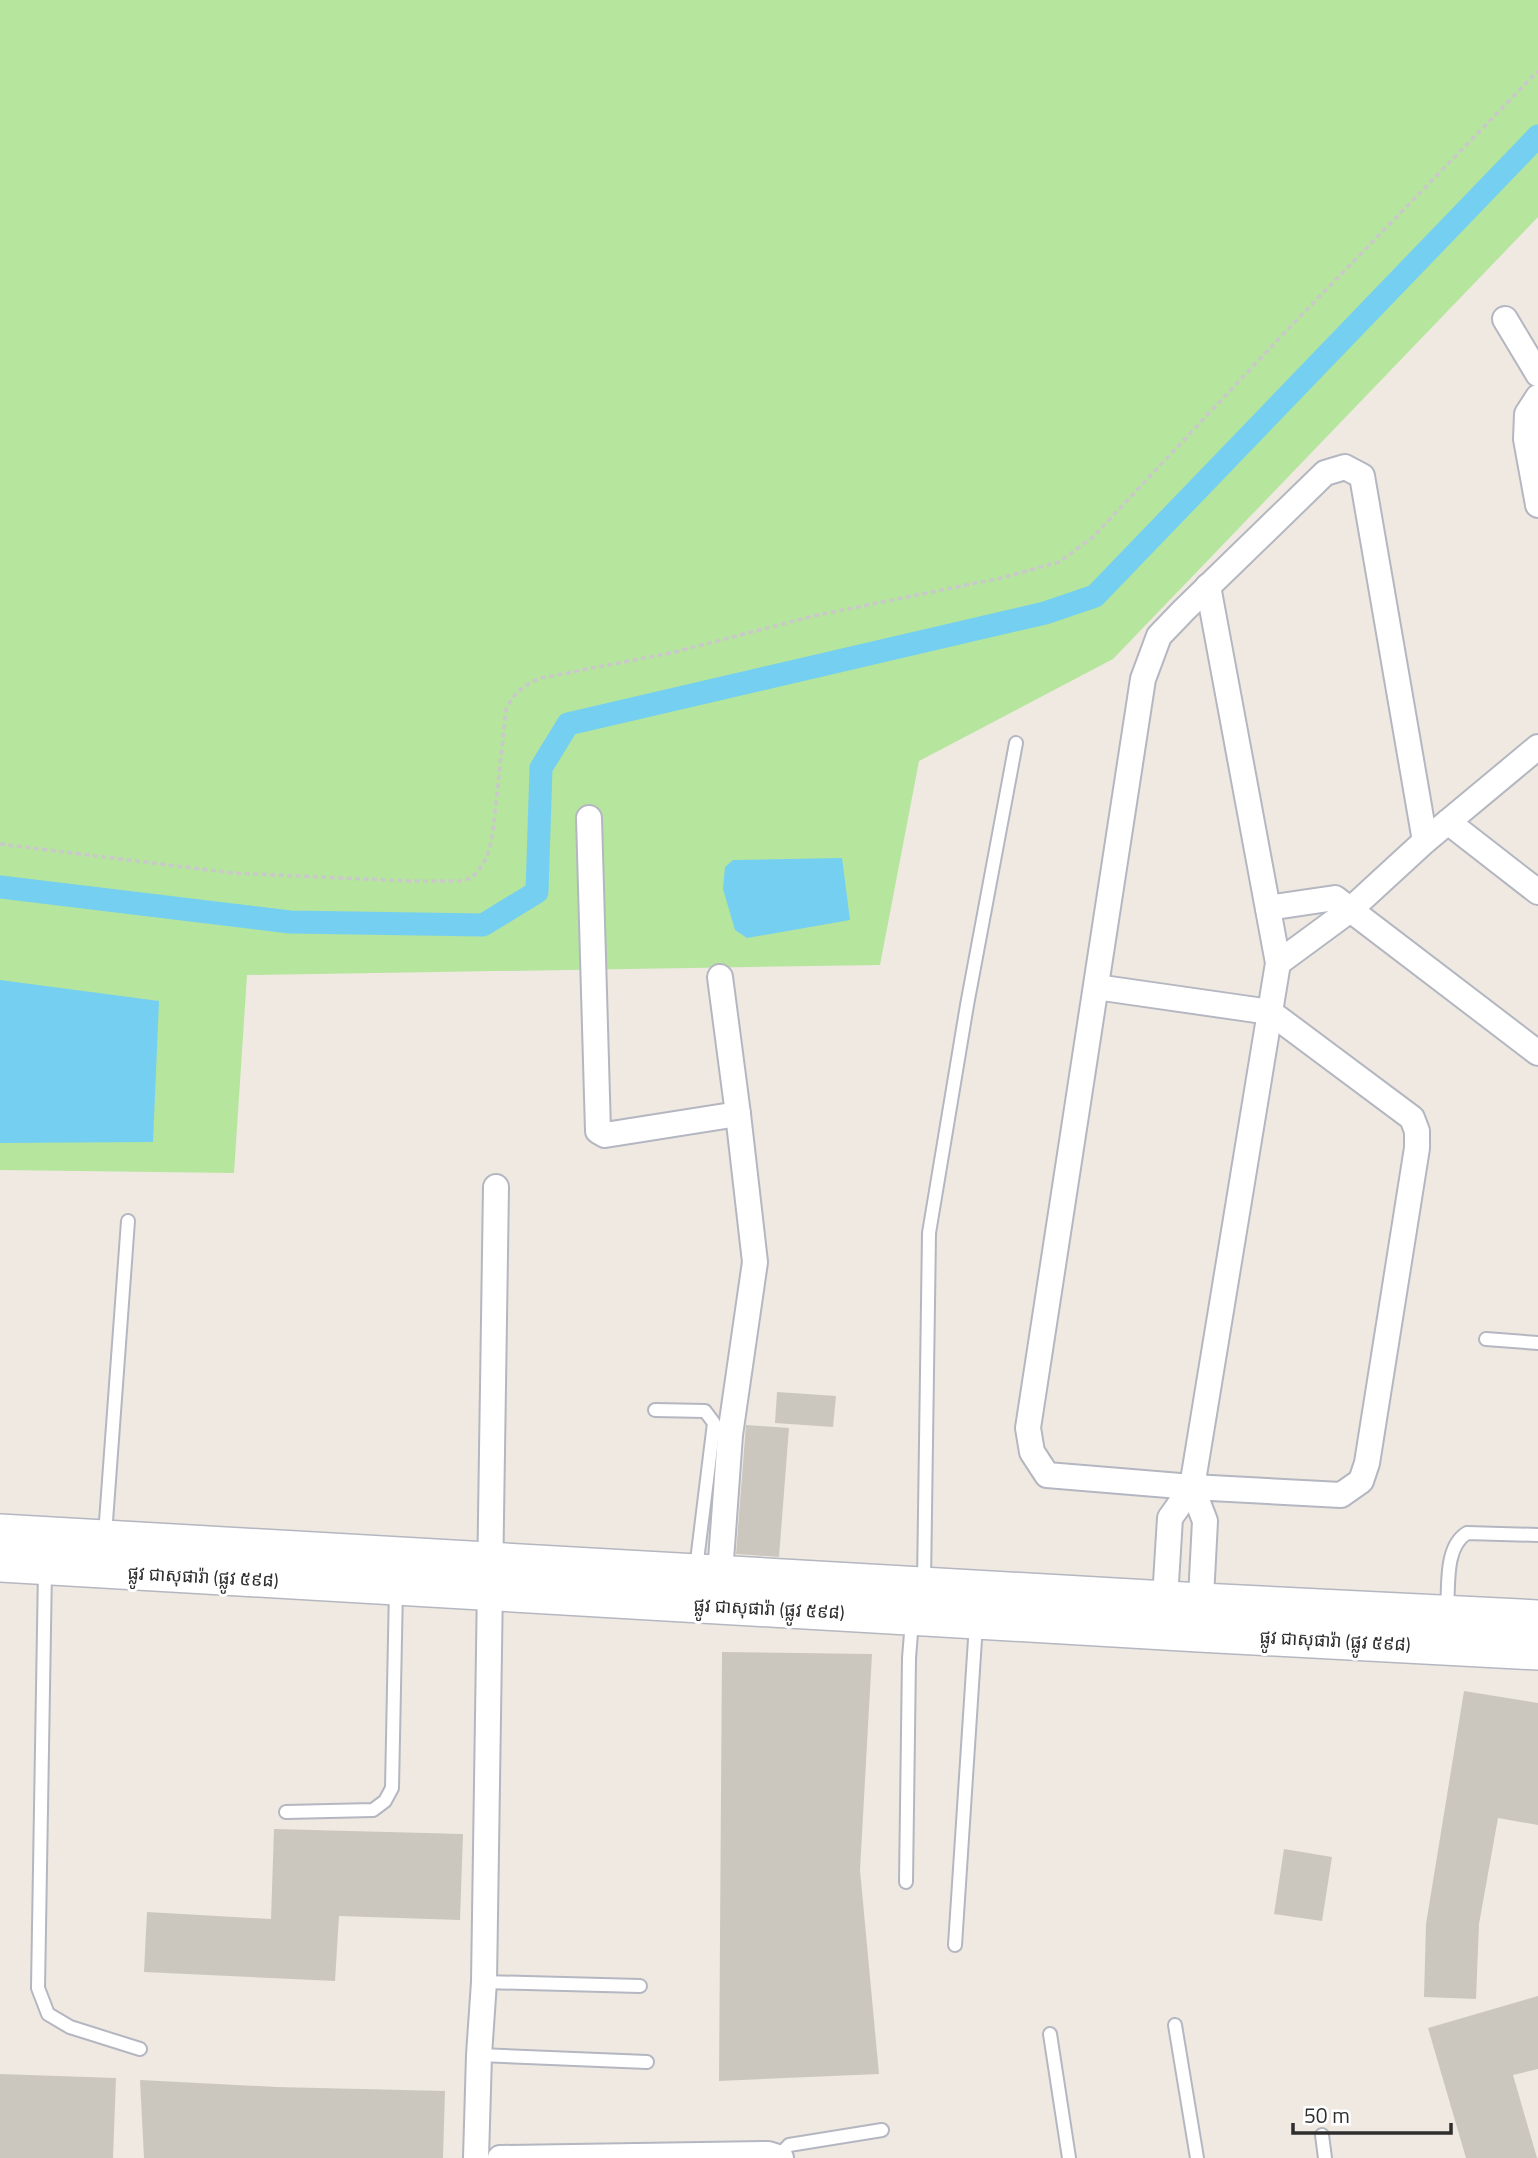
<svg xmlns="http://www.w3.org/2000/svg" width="1538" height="2158" viewBox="0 0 1538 2158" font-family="'Titillium Web','Noto Sans Khmer',sans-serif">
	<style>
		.green { fill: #b6e59e }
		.water { fill: #75cff0 }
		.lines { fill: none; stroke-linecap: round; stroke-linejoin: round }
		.canal { stroke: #75cff0; stroke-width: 23 }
		.building { fill: #cbc7bf }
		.lane-casing { stroke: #b4b7c1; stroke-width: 16 }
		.street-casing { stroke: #b4b7c1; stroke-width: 28 }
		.secondary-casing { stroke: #b4b7c1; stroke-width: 38 }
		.path { stroke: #c9c9c9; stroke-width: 3.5; stroke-dasharray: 5 3.5; stroke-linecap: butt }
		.lane { stroke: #fff; stroke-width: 12 }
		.street { stroke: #fff; stroke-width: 24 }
		.secondary { stroke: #fff; stroke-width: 35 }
		.labels { text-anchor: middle; stroke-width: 6; stroke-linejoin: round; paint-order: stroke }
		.street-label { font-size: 18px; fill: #2e2e2e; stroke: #fff }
	</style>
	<rect width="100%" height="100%" fill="#efe9e1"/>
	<path class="green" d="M0 0H1538V217L1113 659 919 761 880 965 247 975 234 1173 0 1170Z"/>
	<g class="water">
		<path d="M842 858 850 920 747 938 735 930 723 889 725 867 733 860Z"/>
		<path d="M0 980 159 1001 153 1142 0 1143Z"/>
	</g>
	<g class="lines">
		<path class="canal" d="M0 887 290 922 483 925 537 892 541 768 568 724 1045 613 1095 596 1538 136"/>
	</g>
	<g class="building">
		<path d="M777 1392 836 1396 833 1427 775 1423Z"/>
		<path d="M746 1425 789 1428 779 1557 736 1554Z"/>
		<path d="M722 1652 872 1654 860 1870 879 2074 719 2081Z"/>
		<path d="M1464 1691 1538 1703V1825L1498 1818 1479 1924 1476 1999 1424 1997 1426 1924Z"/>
		<path d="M274 1829 463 1834 460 1920 339 1916 335 1981 144 1972 147 1912 271 1919Z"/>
		<path d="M1284 1849 1332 1857 1322 1921 1274 1914Z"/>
		<path d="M1538 1996V2069L1513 2075 1537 2158H1466L1428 2028Z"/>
		<path d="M0 2074 116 2078 113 2158H0Z"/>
		<path d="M140 2080 277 2087 445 2091 443 2158H144Z"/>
	</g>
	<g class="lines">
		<g class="lane-casing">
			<g id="lane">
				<path d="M1486 1339 1538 1343"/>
				<path d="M655 1410 705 1411 714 1423 696 1569"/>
				<path d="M105 1535 128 1221"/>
				<path d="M45 1569 38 1988 48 2014 70 2027 140 2049"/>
				<path d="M924 1582 929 1233 967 1005 1016 743"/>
				<path d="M1447 1612C1449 1587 1444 1547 1467 1533L1538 1535"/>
				<path d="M286 1812 373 1810 385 1801 392 1788 396 1588"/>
				<path d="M906 1882 909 1658 912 1621"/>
				<path d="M955 1945 976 1624"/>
				<path d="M484 1982 640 1986"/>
				<path d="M1175 2025 1197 2158"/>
				<path d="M1050 2034 1069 2158"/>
				<path d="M479 2055 647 2062"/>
				<path d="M1322 2135 1325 2158"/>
				<path d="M779 2156 789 2145 882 2130"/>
			</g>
		</g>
		<g class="street-casing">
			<g id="street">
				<path d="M1505 319 1538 374"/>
				<path d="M1538 397 1527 414 1526 439 1538 505"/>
				<path d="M589 818 598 1131 605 1135 738 1114"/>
				<path d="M1448 822 1538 892"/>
				<path d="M1268 908 1335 898 1538 1053"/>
				<path d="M1278 963 1350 910 1425 841 1538 747"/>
				<path d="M720 977 738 1114 755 1262 730 1435 720 1574"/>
				<path d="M1096 987 1270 1012 1412 1118 1417 1131V1148L1367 1463 1361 1481 1341 1495 1192 1487 1047 1475 1032 1452 1028 1428 1143 679 1159 636 1184 610 1325 473 1345 467 1362 476 1425 841"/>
				<path d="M1192 1487 1205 1521 1200 1617"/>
				<path d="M1164 1615 1170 1518 1192 1487 1278 963 1208 586"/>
				<path d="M476 2158 479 2055 484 1982 496 1187"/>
				<path d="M500 2158 768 2154 781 2158"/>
			</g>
		</g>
		<g class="secondary-casing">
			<g id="secondary">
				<path d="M0 1532 1201 1601 1538 1618"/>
				<path d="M0 1564 1199 1634 1538 1652"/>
			</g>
		</g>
		<path class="path" d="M0 844 233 873 408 881H460L471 878 478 871 487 857 490 846 493 832 506 709C514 693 525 684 541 678L675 652 813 616 1001 578 1059 562 1093 537 1287 330 1538 71"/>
		<use href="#lane" class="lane"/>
		<use href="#street" class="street"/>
		<use href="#secondary" class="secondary"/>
	</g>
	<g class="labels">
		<g class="street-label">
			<text transform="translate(203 1577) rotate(3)" y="6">ផ្លូវ ជាសុផារ៉ា (ផ្លូវ ៥៩៨)</text>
			<text transform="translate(769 1609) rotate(3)" y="6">ផ្លូវ ជាសុផារ៉ា (ផ្លូវ ៥៩៨)</text>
			<text transform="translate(1335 1641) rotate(3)" y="6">ផ្លូវ ជាសុផារ៉ា (ផ្លូវ ៥៩៨)</text>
		</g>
	</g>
	<path d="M1293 2123v10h158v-10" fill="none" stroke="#2e2e2e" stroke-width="3.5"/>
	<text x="1304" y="2123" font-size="21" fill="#2e2e2e" stroke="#ffffff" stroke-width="5" paint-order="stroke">50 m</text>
</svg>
